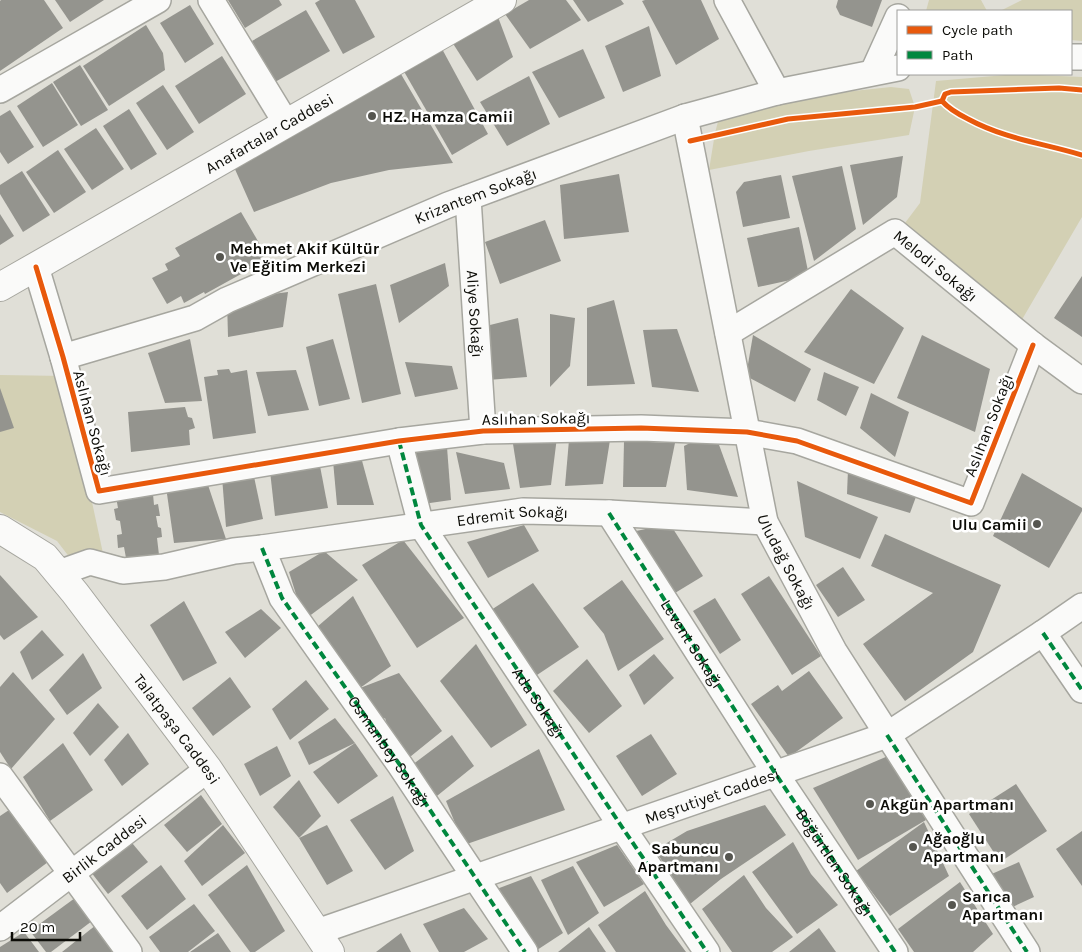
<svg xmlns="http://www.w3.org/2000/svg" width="1082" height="952" viewBox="0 0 1082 952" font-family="Karla,sans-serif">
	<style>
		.green { fill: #d3d0b4 }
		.building { fill: #94948e }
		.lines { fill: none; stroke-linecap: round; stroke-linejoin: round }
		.minor-casing { stroke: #a6a69f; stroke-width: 28 }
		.major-casing { stroke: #a6a69f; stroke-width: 30 }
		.minor { stroke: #fafaf9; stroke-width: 25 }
		.major { stroke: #fafaf9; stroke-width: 28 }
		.quiet { stroke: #00873e; stroke-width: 4; stroke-dasharray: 8 4; stroke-linecap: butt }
		.cycleway-casing { stroke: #fff; stroke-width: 8 }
		.cycleway { stroke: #e8590c; stroke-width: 5 }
		.poi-dot { fill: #565650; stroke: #fff; stroke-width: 2 }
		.labels { text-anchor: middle; stroke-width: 5; stroke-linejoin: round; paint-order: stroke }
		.poi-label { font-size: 16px; font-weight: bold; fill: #0c0c07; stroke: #fff; text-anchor: start }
		.street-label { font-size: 16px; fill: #0c0c07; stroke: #fff }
	</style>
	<rect width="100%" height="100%" fill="#e0dfd7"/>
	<g class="green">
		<path d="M929 0H981L987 11H926Z"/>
		<path d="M1022 0H1082V41L1071 40V11H1000Z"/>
		<path d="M1017 74 1082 77V217L1020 323 899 231 920 203 936 81Z"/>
		<path d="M891 87 909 89 915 107 909 135 809 151 709 170 715 133 720 114 816 95Z"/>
		<path d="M0 375 65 376 104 558 77 567 57 541 0 512Z"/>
	</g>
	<g class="building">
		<path d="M1 0H44L63 28 0 71V1Z"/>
		<path d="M55 0H104L70 22Z"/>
		<path d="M228 0H279L282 5 245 28Z"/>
		<path d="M320 0H355L375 37 343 54 315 3Z"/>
		<path d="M529 0H566L581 20 530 49 505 14Z"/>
		<path d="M573 0H621L624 4 588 22Z"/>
		<path d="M645 0H701L719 39 676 65 642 1Z"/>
		<path d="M838 0H882L872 27 840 15 836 7Z"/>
		<path d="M190 5 214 44 185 63 160 23Z"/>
		<path d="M306 10 330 51 275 82 252 41Z"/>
		<path d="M498 17 513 57 477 81 452 42Z"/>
		<path d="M146 25 163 53 165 70 109 106 83 66Z"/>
		<path d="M649 26 661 76 623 92 605 46Z"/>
		<path d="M441 47 488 134 452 155 402 68Z"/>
		<path d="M583 49 605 98 559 118 532 72Z"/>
		<path d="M222 56 246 94 199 124 175 86Z"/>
		<path d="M80 65 108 110 81 126 53 82Z"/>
		<path d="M398 69 453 163 389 170 331 183 254 212 234 167Z"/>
		<path d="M529 76 550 124 507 146 480 102Z"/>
		<path d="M52 83 78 125 43 147 17 106Z"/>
		<path d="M163 85 194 132 167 150 136 103Z"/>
		<path d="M129 109 157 154 131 170 103 126Z"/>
		<path d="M10 110 34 147 8 164 0 152V116Z"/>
		<path d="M96 128 124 169 92 190 64 149Z"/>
		<path d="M58 150 86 192 54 213 26 172Z"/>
		<path d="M903 156 897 197 863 225 850 165Z"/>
		<path d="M842 166 856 229 814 261 792 176Z"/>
		<path d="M22 171 50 215 23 232 0 194V185Z"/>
		<path d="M619 174 629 232 564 239 560 185Z"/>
		<path d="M781 175 790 218 743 227 736 192 744 182Z"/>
		<path d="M241 212 266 255 260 258 263 262 205 294 204 292 184 303 181 296 167 304 152 278 168 270 165 264 180 256 175 248Z"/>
		<path d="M0 214 14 236 0 245Z"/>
		<path d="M545 220 561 261 500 284 485 242Z"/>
		<path d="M799 227 809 276 758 287 747 238Z"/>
		<path d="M445 263 449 286 399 323 390 285Z"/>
		<path d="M1082 276V337L1054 318Z"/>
		<path d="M376 284 401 394 362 403 338 294Z"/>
		<path d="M851 289 904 328 874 384 804 352Z"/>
		<path d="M288 292 283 327 228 337 227 300Z"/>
		<path d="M614 300 635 384 587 386V308Z"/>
		<path d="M550 314 575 318 570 366 550 387Z"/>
		<path d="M518 318 527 377 488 380 490 325Z"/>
		<path d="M677 329 699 392 652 387 643 330Z"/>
		<path d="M753 335 811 369 795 402 746 376Z"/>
		<path d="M922 335 990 369 975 432 897 398Z"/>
		<path d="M190 339 202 401 165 403 148 353Z"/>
		<path d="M333 339 350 399 319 406 306 347Z"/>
		<path d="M405 362 452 366 458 389 415 397Z"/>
		<path d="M229 369 231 373 247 370 256 433 213 439 204 377 218 375 217 370Z"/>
		<path d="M296 370 309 410 268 416 256 372Z"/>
		<path d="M824 372 859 387 846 416 817 400Z"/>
		<path d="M0 388 14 428 0 432Z"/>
		<path d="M871 393 909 412 895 457 860 428Z"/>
		<path d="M185 407 188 417 192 418 195 428 189 430 190 445 131 452 128 412Z"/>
		<path d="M558 429 551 485 520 488 513 444Z"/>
		<path d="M714 431 738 497 687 490 684 446Z"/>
		<path d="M569 440H610L603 484 565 486Z"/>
		<path d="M624 441 675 443 666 487H623Z"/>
		<path d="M447 447 451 500 416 505V450Z"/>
		<path d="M456 452 504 463 510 489 465 494Z"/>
		<path d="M361 457 374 505H337L333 461Z"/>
		<path d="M320 466 328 508 275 516 270 471Z"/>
		<path d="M848 469 920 486 910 513 847 494Z"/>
		<path d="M253 472 263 519 226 527 222 477Z"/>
		<path d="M1022 473 1082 508V511L1049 568 993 536Z"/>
		<path d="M797 481 878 517 860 559 805 537Z"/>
		<path d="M207 482 226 539 174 543 166 487Z"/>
		<path d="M153 494 154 505 158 504 160 516H156L158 527 161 528 162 537 157 538 159 555 126 558 124 547 118 548 117 535 122 534 120 521 116 520 114 509 118 508 116 497Z"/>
		<path d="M670 524 703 576 675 593 636 531Z"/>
		<path d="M524 525 539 551 488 578 467 542Z"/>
		<path d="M885 534 1001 585 973 652 905 701 863 644 933 593 871 566Z"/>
		<path d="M403 540 464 618 417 648 362 565Z"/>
		<path d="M324 551 358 580 304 620 289 572Z"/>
		<path d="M843 567 865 600 838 617 816 585Z"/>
		<path d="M0 575 38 617 4 640 0 635Z"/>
		<path d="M769 576 821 656 792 675 741 594Z"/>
		<path d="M622 580 664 639 618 671 604 634 583 608Z"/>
		<path d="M533 583 579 647 537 675 491 610Z"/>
		<path d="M353 596 391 666 360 688 317 627Z"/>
		<path d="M715 598 741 640 720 654 693 611Z"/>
		<path d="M184 601 217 663 183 681 150 625Z"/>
		<path d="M261 609 281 628 245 658 225 632Z"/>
		<path d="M42 630 64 655 32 680 20 652Z"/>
		<path d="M476 644 527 725 491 748 440 681Z"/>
		<path d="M83 653 102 688 67 715 49 690Z"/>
		<path d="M654 654 674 678 644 705 629 675Z"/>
		<path d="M587 659 622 706 589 733 553 691Z"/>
		<path d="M809 671 843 718 789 757 751 704 778 685 782 691Z"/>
		<path d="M13 672 55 719 11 769 0 752V687Z"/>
		<path d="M399 673 442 731 400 765 385 718 378 723 360 688Z"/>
		<path d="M230 677 251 707 213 736 192 708Z"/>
		<path d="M306 680 329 709 290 740 272 709Z"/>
		<path d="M98 703 119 727 90 756 73 733Z"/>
		<path d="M335 718 355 743 309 765 298 742Z"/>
		<path d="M128 733 149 764 122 786 104 760Z"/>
		<path d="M651 734 677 774 642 796 616 756Z"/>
		<path d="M452 735 474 766 432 800 408 768Z"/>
		<path d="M63 743 93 790 50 821 23 777Z"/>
		<path d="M355 743 378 776 338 804 313 772Z"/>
		<path d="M277 746 291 776 260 796 244 764Z"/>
		<path d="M539 749 565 810 464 845 446 801Z"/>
		<path d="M888 756 926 820 858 860 813 788Z"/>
		<path d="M299 780 321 816 299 838 273 807Z"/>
		<path d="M1016 784 1047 831 1000 862 969 814Z"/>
		<path d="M201 795 222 824 187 852 164 825Z"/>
		<path d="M393 796 414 851 385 870 350 820Z"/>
		<path d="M765 805 786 835 721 879 690 904 655 850 687 831Z"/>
		<path d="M9 810 48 862 7 893 0 883V816Z"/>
		<path d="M924 822 949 876 890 916 856 871Z"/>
		<path d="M223 825 245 853 202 886 184 861Z"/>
		<path d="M327 825 353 871 327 885 299 838Z"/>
		<path d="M1082 831V886L1056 849Z"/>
		<path d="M127 837 148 862 108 894 87 867Z"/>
		<path d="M793 842 811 874 838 905 797 934 752 872Z"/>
		<path d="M617 845 644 884 604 907 576 862Z"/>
		<path d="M1019 862 1034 897 1008 909 987 876Z"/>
		<path d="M161 865 186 899 147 930 121 896Z"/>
		<path d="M247 865 285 931 255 952H250L208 895Z"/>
		<path d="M573 866 599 913 568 935 541 880Z"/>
		<path d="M744 875 766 908 793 937 772 952H732L702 909Z"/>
		<path d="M531 876 563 933 534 952 494 890Z"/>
		<path d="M960 882 993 934 973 952H914L898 929Z"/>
		<path d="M645 891 666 925 686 952H616L598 925Z"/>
		<path d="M75 898 92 921 51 952H46L30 931Z"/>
		<path d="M194 904 215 931 188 952H160L149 937Z"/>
		<path d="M464 908 488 939 464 952H439L423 924Z"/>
		<path d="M96 925 116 952H62Z"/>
		<path d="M589 927 606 952H558Z"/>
		<path d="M819 928 836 952H789Z"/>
		<path d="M24 932 39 952H0V947Z"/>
		<path d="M218 933 231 952H190Z"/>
		<path d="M401 933 411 952H376Z"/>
	</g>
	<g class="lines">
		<g class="minor-casing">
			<g id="minor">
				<path d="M211 0 286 123"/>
				<path d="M727 0 777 92"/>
				<path d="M1071 57H1082"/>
				<path d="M873 72 898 17"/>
				<path d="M0 90 158 0"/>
				<path id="s1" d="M685 117 765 522 834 651 1027 952"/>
				<path id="s2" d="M468 198 483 431"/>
				<path d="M36 267 63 357 99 491 399 441 483 431 641 428 747 432 797 441 971 503 1033 345"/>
				<path id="s3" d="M728 333 895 232 1033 345 1082 381"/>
				<path id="s4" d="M63 357 195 318 227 300 448 205 685 117 777 92 898 68"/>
				<path id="s5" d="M399 441 421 525 622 827 707 952"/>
				<path d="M609 513 775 773 895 952"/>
				<path d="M262 548 282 598 400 765 525 952"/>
				<path id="s6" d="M59 573 90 562 123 571 164 567 234 551 262 548 523 511 609 513 765 522"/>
				<path d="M1043 633 1082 690"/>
				<path d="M0 776 129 952"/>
				<path id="s7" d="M0 928 208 769"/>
				<path id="s8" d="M317 932 887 735 1043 633 1082 606"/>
			</g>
		</g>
		<g class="major-casing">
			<g id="major">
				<path id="s9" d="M0 287 502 0"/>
				<path id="s10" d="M0 529 45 557 75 593 208 769 330 952"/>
			</g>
		</g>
		<use href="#minor" class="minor"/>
		<use href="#major" class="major"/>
		<g class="quiet">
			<path d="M399 441 421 525 622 827 707 952"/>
			<path id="s11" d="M609 513 775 773 895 952"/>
			<path id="s12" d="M262 548 282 598 400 765 525 952"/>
			<path d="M1043 633 1082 690"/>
			<path d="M887 735 1027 952"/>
		</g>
		<g class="cycleway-casing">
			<g id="cycleway">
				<path d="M942 101 945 94 951 92 1059 88 1082 90"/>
				<path d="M690 141 788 119 915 107 942 101C949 109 958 114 968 119 1005 139 1042 143 1082 155"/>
				<path d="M36 267 63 357 99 491 399 441 483 431 641 428 747 432 797 441 971 503 1033 345"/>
			</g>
		</g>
		<use href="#cycleway" class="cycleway"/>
	</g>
	<g class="poi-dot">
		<circle cx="372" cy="116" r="5"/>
		<circle cx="220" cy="257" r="5"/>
		<circle cx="1037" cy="524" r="5"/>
		<circle cx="870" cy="804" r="5"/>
		<circle cx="913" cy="847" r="5"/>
		<circle cx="729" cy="857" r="5"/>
		<circle cx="952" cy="905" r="5"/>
	</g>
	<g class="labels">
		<g class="poi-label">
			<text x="382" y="122">HZ. Hamza Camii</text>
			<text x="230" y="254">Mehmet Akif Kültür<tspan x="230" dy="18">Ve Eğitim Merkezi</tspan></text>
			<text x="1027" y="530" text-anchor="end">Ulu Camii</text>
			<text x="880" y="810">Akgün Apartmanı</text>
			<text x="923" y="844">Ağaoğlu<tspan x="923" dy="18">Apartmanı</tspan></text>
			<text x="719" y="854" text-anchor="end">Sabuncu<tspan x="719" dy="18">Apartmanı</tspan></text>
			<text x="962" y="902">Sarıca<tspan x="962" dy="18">Apartmanı</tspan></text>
		</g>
		<g class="street-label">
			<text dy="6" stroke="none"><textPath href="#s9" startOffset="310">Anafartalar Caddesi</textPath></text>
			<text dy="6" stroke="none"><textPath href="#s4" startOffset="444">Krizantem Sokağı</textPath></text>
			<text dy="6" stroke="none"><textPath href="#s3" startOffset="248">Melodi Sokağı</textPath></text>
			<text dy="6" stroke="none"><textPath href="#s2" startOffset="116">Aliye Sokağı</textPath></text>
			<text transform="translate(536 418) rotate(-1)" y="6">Aslıhan Sokağı</text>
			<text transform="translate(93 423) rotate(75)" y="6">Aslıhan Sokağı</text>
			<text transform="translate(988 425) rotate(-69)" y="6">Aslıhan Sokağı</text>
			<text dy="6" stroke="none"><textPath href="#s6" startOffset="461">Edremit Sokağı</textPath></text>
			<text dy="6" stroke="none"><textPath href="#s1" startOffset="458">Uludağ Sokağı</textPath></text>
			<text dy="6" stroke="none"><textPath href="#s11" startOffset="155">Levent Sokağı</textPath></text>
			<text dy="6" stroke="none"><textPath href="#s5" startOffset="300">Ada Sokağı</textPath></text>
			<text dy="6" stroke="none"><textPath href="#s10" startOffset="270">Talatpaşa Caddesi</textPath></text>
			<text dy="6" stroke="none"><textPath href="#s12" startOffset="241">Osmanbey Sokağı</textPath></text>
			<text dy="6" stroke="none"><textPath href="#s8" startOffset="418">Meşrutiyet Caddesi</textPath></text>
			<text dy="6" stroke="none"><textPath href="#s7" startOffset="131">Birlik Caddesi</textPath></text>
			<text dy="6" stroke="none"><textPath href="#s11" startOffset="416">Böğürtlen Sokağı</textPath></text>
		</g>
	</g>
	<rect x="897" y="10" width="175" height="65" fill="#ffffff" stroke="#9e9e9c"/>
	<rect x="907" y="26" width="25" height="8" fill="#e8590c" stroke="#9e9e9c"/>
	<text x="942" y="35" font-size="15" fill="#0c0c07">Cycle path</text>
	<rect x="907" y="51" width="25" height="8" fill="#00873e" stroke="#9e9e9c"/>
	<text x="942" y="60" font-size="15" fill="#0c0c07">Path</text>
	<path d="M12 932v8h68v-8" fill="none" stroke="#0c0c07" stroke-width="2.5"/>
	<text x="20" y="932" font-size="15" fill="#0c0c07" stroke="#ffffff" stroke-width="4" paint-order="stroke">20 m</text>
</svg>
